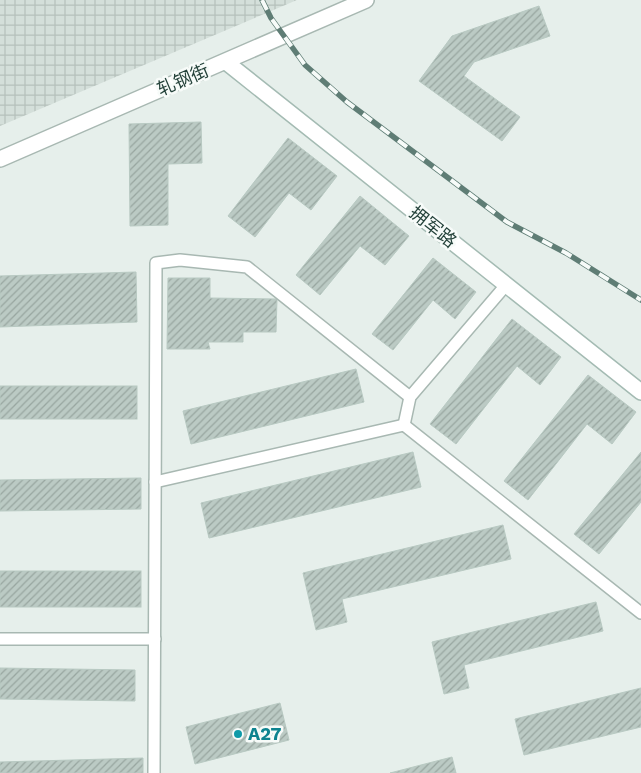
<svg xmlns="http://www.w3.org/2000/svg" width="641" height="773" viewBox="0 0 641 773" font-family="'Work Sans','Noto Sans SC',sans-serif">
	<style>
		.industrial { fill: url(#industrial-grid) }
		.building { fill: url(#building-hatch); stroke: #b8c9c2 }
		.lines { fill: none; stroke-linecap: round; stroke-linejoin: round }
		.minor-casing { stroke: #a8b8b2; stroke-width: 14 }
		.tertiary-casing { stroke: #a8b8b2; stroke-width: 18 }
		.secondary-casing { stroke: #a4bbb3; stroke-width: 18 }
		.minor { stroke: #fff; stroke-width: 11 }
		.tertiary { stroke: #fff; stroke-width: 15 }
		.secondary { stroke: #fff; stroke-width: 15 }
		.rail-casing { stroke: #5f7d75; stroke-width: 5.5 }
		.rail { stroke: #f7fbf9; stroke-width: 4; stroke-dasharray: 11; stroke-linecap: butt }
		.culture-dot { fill: #0f9aa8; stroke: #f7fbf9; stroke-width: 2 }
		.labels { text-anchor: middle; stroke-width: 5; stroke-linejoin: round; paint-order: stroke }
		.street-label { font-size: 18px; fill: #24423a; stroke: #f7fbf9 }
		.culture-label { font-size: 18px; font-weight: bold; fill: #0d838f; stroke: #f7fbf9; text-anchor: start }
	</style>
	<defs>
		<pattern id="industrial-grid" width="8" height="8" patternUnits="userSpaceOnUse" patternTransform="scale(1.25)"><rect width="8" height="8" fill="#d4dfda"/><path d="M0 4h8M4 0v8" fill="none" stroke="#b6c1bc"/></pattern>
		<pattern id="building-hatch" width="6" height="6" patternUnits="userSpaceOnUse" patternTransform="scale(1.25)"><rect width="6" height="6" fill="#bbcac4"/><path d="M-1 1l2-2M0 6l6-6M5 7l2-2" fill="none" stroke="#98a6a0"/></pattern>
	</defs>
	<rect width="100%" height="100%" fill="#e6efeb"/>
	<path class="industrial" d="M0 0H297L0 126Z"/>
	<g class="building">
		<path d="M539 6 550 36 474 62 464 76 520 117 502 141 419 81 452 36Z"/>
		<path d="M201 122 202 163 168 164V225L130 226 129 124Z"/>
		<path d="M288 138 337 176 311 210 289 193 255 237 228 216Z"/>
		<path d="M360 196 409 236 385 265 360 246 320 295 296 275Z"/>
		<path d="M433 258 476 292 455 319 433 300 393 350 372 334Z"/>
		<path d="M136 272 137 322 0 327V276Z"/>
		<path d="M168 278H210V298L277 299 276 332H243V342H208L210 349H167Z"/>
		<path d="M512 319 561 357 540 385 517 366 456 444 430 424Z"/>
		<path d="M356 369 364 402 191 444 183 411Z"/>
		<path d="M588 375 636 412 612 444 587 424 528 500 504 481Z"/>
		<rect x="0" y="386" width="137" height="33"/>
		<path d="M413 452 421 487 209 538 201 503Z"/>
		<path d="M641 452V502L599 554 574 534Z"/>
		<path d="M141 478V509L0 511V480Z"/>
		<path d="M503 525 511 559 342 599 347 622 316 630 303 573Z"/>
		<rect x="0" y="571" width="141" height="36"/>
		<path d="M596 602 603 631 464 665 469 688 444 694 432 642Z"/>
		<path d="M0 668 135 670V701L0 699Z"/>
		<path d="M641 688V727L524 755 515 719Z"/>
		<path d="M280 703 289 740 195 764 186 727Z"/>
		<path d="M452 757 456 773H390Z"/>
		<path d="M143 758V773H0V762Z"/>
	</g>
	<g class="lines">
		<g class="minor-casing">
			<g id="minor">
				<path d="M404 425 641 613"/>
				<path d="M404 425 410 397 506 285"/>
				<path d="M155 482 404 425"/>
				<path d="M0 639H155"/>
				<path d="M154 773 156 263 180 260 247 267 410 397"/>
			</g>
		</g>
		<g class="tertiary-casing">
			<path id="tertiary" d="M0 159 366 0"/>
		</g>
		<g class="secondary-casing">
			<path id="secondary" d="M226 62 641 392"/>
		</g>
		<use href="#minor" class="minor"/>
		<use href="#tertiary" class="tertiary"/>
		<use href="#secondary" class="secondary"/>
		<g class="rail-casing">
			<path id="rail" d="M262 0 271 18 305 65 347 102 507 222 566 253 641 300"/>
		</g>
		<use href="#rail" class="rail"/>
	</g>
	<circle class="culture-dot" cx="238" cy="734" r="5"/>
	<g class="labels">
		<g class="street-label">
			<text transform="translate(183 80) rotate(-23)" y="6">轧钢街</text>
			<text transform="translate(433 227) rotate(39)" y="6">拥军路</text>
		</g>
		<g class="culture-label">
			<text x="248" y="740">A27</text>
		</g>
	</g>
</svg>
